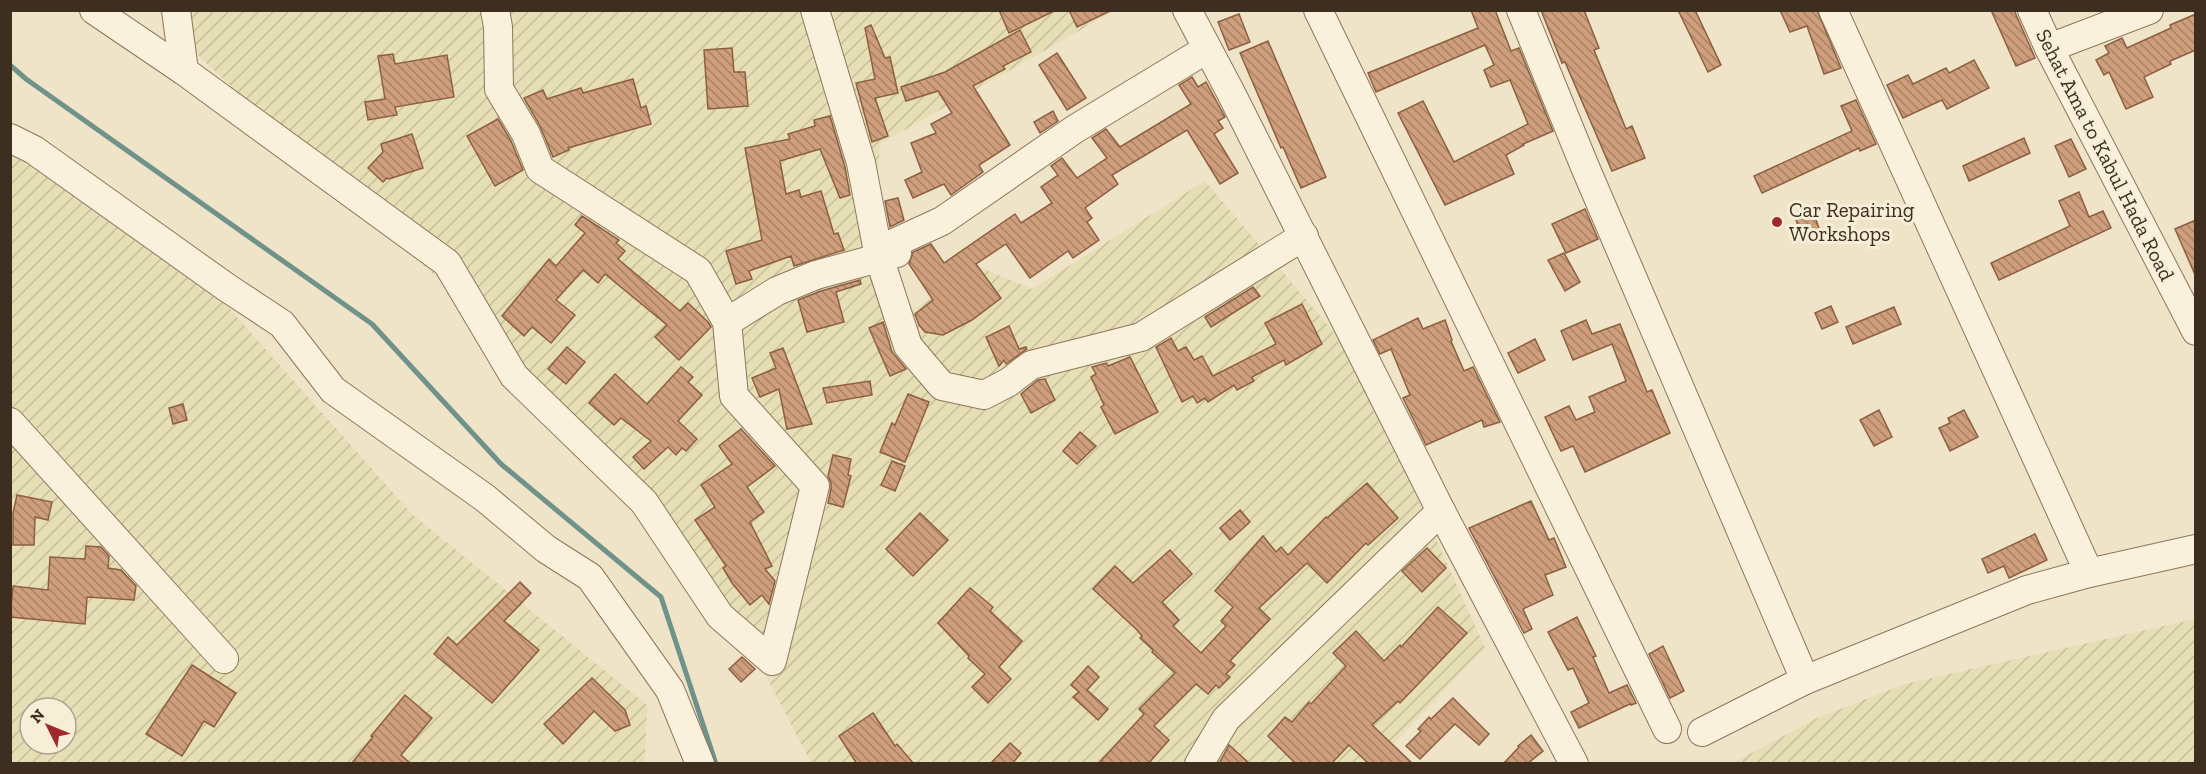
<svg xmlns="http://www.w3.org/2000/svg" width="2206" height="774" viewBox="0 0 2206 774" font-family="'Zilla Slab',serif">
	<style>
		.farmland { fill: url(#farmland-furrows); fill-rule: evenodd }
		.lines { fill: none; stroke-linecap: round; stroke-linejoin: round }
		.stream { stroke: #6f938a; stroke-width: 5 }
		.building { fill: url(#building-back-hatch); stroke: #8d5f41; stroke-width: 1.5 }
		.minor-casing { stroke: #8d765c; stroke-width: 30 }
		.minor { stroke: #faf1dc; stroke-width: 28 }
		.poi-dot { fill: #9e2a2b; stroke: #f7eed8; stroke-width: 2 }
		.labels { text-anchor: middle; stroke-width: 6; stroke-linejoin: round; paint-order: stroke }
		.street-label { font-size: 21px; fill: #3d2e20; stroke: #f7eed8 }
		.poi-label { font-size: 21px; fill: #3d2e20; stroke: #f7eed8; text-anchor: start }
	</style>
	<defs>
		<pattern id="farmland-furrows" width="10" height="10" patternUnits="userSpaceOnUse" patternTransform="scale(1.5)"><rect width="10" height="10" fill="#e6deb5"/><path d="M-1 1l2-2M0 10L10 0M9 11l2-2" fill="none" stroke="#c6bf9b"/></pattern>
		<pattern id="building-back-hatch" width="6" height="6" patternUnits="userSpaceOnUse" patternTransform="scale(1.5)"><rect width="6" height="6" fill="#cf9f7d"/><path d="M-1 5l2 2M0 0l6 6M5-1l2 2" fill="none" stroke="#a98266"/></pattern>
	</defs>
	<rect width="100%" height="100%" fill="#f0e4c8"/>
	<g class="farmland">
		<path d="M176 10 1114 11 880 144 871 274 907 314 977 266 1032 289 1205 181 1354 356 1485 648 1375 763H811L735 616 479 317 171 30Z"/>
		<path d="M10 147 213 290 412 514 647 705 645 763H11ZM30 708H66V744H30Z"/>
		<path d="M2195 619V763H1733L1817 718 1905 684Z"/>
	</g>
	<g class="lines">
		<path class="stream" d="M10 65 26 79 372 324 501 464 661 597 716 764"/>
	</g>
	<g class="building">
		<path d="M999 10H1056L1009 33Z"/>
		<path d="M1069 10H1112L1077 27Z"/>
		<path d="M1471 10H1495L1511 51 1519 48 1553 131 1523 144 1524 145 1506 155 1514 174 1445 205 1398 113 1423 101 1454 162 1528 124 1510 80 1491 87 1484 70 1494 65 1485 45 1376 92 1368 73 1478 28Z"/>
		<path d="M1541 10H1584L1599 48 1594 50 1626 129 1632 126 1645 158 1612 171 1565 62 1562 63Z"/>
		<path d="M1678 10H1695L1721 65 1708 72Z"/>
		<path d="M1780 10H1817L1841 68 1824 74 1807 26 1790 32Z"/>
		<path d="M1991 10H2014L2035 58 2016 66Z"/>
		<path d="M1239 14 1250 42 1229 50 1218 22Z"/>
		<path d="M2196 14V50L2170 61 2171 64 2144 77 2153 97 2126 109 2109 72 2104 75 2096 60 2109 53 2105 46 2122 38 2127 48 2171 28 2170 25Z"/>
		<path d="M871 25 885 58 890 57 898 93 875 98 888 136 872 142 856 83 875 79 865 28Z"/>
		<path d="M1020 30 1031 52 1003 66 1005 69 973 86 1010 145 979 165 983 172 951 195 944 184 913 198 905 180 922 172 911 143 936 133 931 124 952 113 938 91 906 101 901 87 945 72Z"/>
		<path d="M1268 41 1326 177 1301 188 1283 147 1281 148 1240 53Z"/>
		<path d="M732 48 734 72H745L748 106 708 109 704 50Z"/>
		<path d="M1057 53 1086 98 1067 110 1039 65Z"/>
		<path d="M393 54 395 64 447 55 454 97 395 107 397 115 368 120 365 102 385 99 378 56Z"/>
		<path d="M1974 60 1989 88 1947 109 1942 100 1903 118 1887 85 1908 75 1913 84 1946 68 1949 73Z"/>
		<path d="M1192 77 1198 87 1206 82 1225 117 1218 121 1223 128 1214 134 1238 173 1220 184 1187 130 1112 175 1118 184 1085 208 1092 218 1087 222 1099 240 1073 258 1068 251 1030 278 1006 244 976 264 1001 298 972 320 943 335 925 332 919 325 915 314 933 300 909 264 913 252 931 244 944 263 1015 214 1021 223 1052 203 1041 187 1058 175 1051 166 1062 158 1077 178 1107 158 1092 138 1106 129 1120 147 1191 104 1179 85Z"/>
		<path d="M633 79 641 108 646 106 651 124 568 148 569 150 553 157 540 126 524 98 543 90 547 99 581 88 583 93Z"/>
		<path d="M1856 100 1876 144 1860 151 1859 148 1762 193 1754 176 1852 131 1841 106Z"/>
		<path d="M1053 111 1058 121 1040 133 1034 122Z"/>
		<path d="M830 116 845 167 850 195 840 198 820 149 780 161 786 194 799 190 801 197 821 191 834 234 838 233 844 250 794 266 791 256 749 271 752 279 736 284 726 251 762 240 745 148 790 139 788 134 815 126 814 120Z"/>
		<path d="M498 119 511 141 523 170 495 186 467 136Z"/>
		<path d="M412 134 423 168 389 179 387 178 383 182 368 168 383 152 381 144Z"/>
		<path d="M2024 138 2030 153 1969 181 1963 166Z"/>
		<path d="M2071 139 2086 169 2069 177 2055 146Z"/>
		<path d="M2079 192 2089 217 2103 211 2111 228 1999 280 1991 263 2070 226 2059 201Z"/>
		<path d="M898 198 904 220 890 227 885 201Z"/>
		<path d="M1585 209 1598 239 1566 253 1552 224Z"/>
		<path d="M1814 214 1821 234 1803 241 1796 220Z"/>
		<path d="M582 216 619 240 616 243 625 251 618 259 680 311 688 303 708 322 711 327 679 360 655 337 667 325 605 274 598 283 583 270 556 300 575 315 551 343 532 327 524 336 502 316 549 259 556 266 585 233 575 225Z"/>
		<path d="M2196 220V277L2175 229Z"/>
		<path d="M1564 253 1580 282 1565 291 1548 260Z"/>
		<path d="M860 280 861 284 836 292 844 322 807 332 798 300 821 291Z"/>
		<path d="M1253 287 1260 296 1211 327 1205 317Z"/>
		<path d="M1302 304 1322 344 1286 365 1284 360 1252 377 1254 381 1237 390 1234 385 1208 402 1205 398 1197 403 1193 396 1182 402 1156 347 1171 338 1178 351 1186 347 1194 360 1202 356 1213 376 1276 344 1265 323Z"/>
		<path d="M1831 306 1838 322 1822 329 1815 313Z"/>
		<path d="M1894 307 1901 324 1853 344 1846 327Z"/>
		<path d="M1418 318 1423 329 1445 320 1452 340 1451 341 1464 371 1473 367 1500 422 1484 427 1482 420 1426 445 1403 398 1410 395 1391 349 1380 354 1373 340Z"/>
		<path d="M1586 320 1592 334 1620 324 1647 392 1652 390 1670 433 1585 472 1573 446 1561 451 1545 417 1569 406 1576 420 1595 412 1589 397 1626 381 1612 344 1573 360 1561 331Z"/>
		<path d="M883 322 892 352 906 369 890 376 869 328Z"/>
		<path d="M1009 326 1019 349 1026 347 1027 349 1006 364 1004 360 999 366 986 337Z"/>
		<path d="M1535 339 1545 360 1518 373 1508 353Z"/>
		<path d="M567 347 585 362 566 384 548 369Z"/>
		<path d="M783 348 812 424 787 429 779 389 760 397 752 378 776 368 770 353Z"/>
		<path d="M1130 357 1158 412 1115 434 1101 407 1104 405 1091 377 1096 374 1092 367 1106 363 1108 366Z"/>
		<path d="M681 367 693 377 688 382 702 395 678 421 697 439 686 451 682 448 676 455 668 447 644 469 633 457 651 441 621 418 614 425 589 403 615 374 647 404Z"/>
		<path d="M1045 379 1055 400 1031 413 1021 394 1038 380Z"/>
		<path d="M870 381 872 395 827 403 823 388Z"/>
		<path d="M908 394 929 402 905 462 880 452 892 423 895 425Z"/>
		<path d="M183 404 187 420 173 424 169 408Z"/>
		<path d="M1879 410 1892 437 1874 446 1860 420Z"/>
		<path d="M1964 410 1978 437 1950 451 1939 428 1950 423 1948 418Z"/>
		<path d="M741 429 775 466 747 487 764 512 750 522 772 566 765 569 775 581 769 604 762 595 750 605 732 583 723 568 726 566 695 520 715 507 701 485 732 464 719 446Z"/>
		<path d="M1080 432 1096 446 1077 464 1063 451Z"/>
		<path d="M833 455 851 459 848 475 851 476 843 507 828 503 831 489V483L828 476Z"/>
		<path d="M892 461 905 466 895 491 881 485Z"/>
		<path d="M1367 483 1398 518 1368 545 1366 543 1327 583 1307 563 1259 608 1270 619 1230 661 1235 665 1226 674 1230 677 1219 688 1216 685 1208 694 1196 684 1154 726 1169 740 1148 764H1098L1144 714 1139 709 1175 673 1152 652 1153 650 1140 638 1142 636 1137 630 1093 589 1115 566 1133 583 1170 550 1192 574 1162 602 1179 620 1173 626 1201 653 1226 626 1221 621 1233 607 1215 591 1263 536 1276 552 1281 547 1288 555 1326 517 1327 518Z"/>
		<path d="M17 495 52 502 48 520 35 517 34 545H13V513Z"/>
		<path d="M1531 501 1549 540 1554 538 1566 567 1545 575 1553 595 1523 609 1532 629 1524 633 1469 528Z"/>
		<path d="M1240 510 1250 522 1230 540 1220 528Z"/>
		<path d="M920 513 948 540 913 576 886 549Z"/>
		<path d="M2035 534 2047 560 2009 578 2004 566 1988 573 1982 559Z"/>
		<path d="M86 546 101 547 109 556 108 568 121 570 136 586 134 600 87 597 85 624 10 617 13 586 48 590 50 557 85 559Z"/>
		<path d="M1427 548 1446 568 1422 592 1402 571Z"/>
		<path d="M520 582 531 593 504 621 539 650 492 703 434 654 448 637 457 645Z"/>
		<path d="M970 588 993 607 990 611 1022 641 999 667 1011 679 988 703 972 687 985 674 968 658 969 656 938 623Z"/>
		<path d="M1438 607 1467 633 1400 703 1398 701 1372 725 1413 764H1369L1349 745 1331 764H1296L1268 736 1285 717 1292 722 1309 702 1311 704 1346 666 1333 653 1356 631 1384 661 1400 645 1401 647Z"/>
		<path d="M1577 617 1596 656 1593 657 1609 693 1627 685 1636 703 1631 705 1630 704 1579 728 1571 712 1589 703 1573 668 1568 670 1548 632Z"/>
		<path d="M1663 646 1684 691 1670 698 1649 654Z"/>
		<path d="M742 657 755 669 741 682 729 669Z"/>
		<path d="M192 665 236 693 214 727 204 721 182 756 146 734Z"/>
		<path d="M1088 666 1099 677 1087 690 1108 709 1098 720 1073 697 1079 692 1071 685Z"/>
		<path d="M592 678 625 710 630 725 615 731 594 711 563 744 544 724Z"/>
		<path d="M405 695 432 718 401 755 411 764H351L373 737 371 736Z"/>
		<path d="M1453 698 1489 734 1479 745 1455 724 1420 759 1406 746 1421 731 1418 729 1429 717 1431 719Z"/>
		<path d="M873 713 895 746 897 744 914 764H857L839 736Z"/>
		<path d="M1531 735 1543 751 1527 764H1503L1519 747 1518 746Z"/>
		<path d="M1010 743 1021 753 1012 764H990Z"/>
		<path d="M1229 745 1250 764H1219Z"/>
	</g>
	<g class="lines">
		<g class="minor-casing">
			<g id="minor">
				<path d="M94 10 184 71"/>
				<path d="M176 10 184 71 447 263 514 376 644 502 720 616 772 661 815 486 734 396 727 322 698 271 540 169 526 134 499 89 498 27 495 10"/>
				<path d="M815 10 861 163 879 257 908 346 942 386 984 395 1009 382 1031 365 1141 337 1304 236"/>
				<path d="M1187 10 1230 91 1441 511 1574 764"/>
				<path d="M1318 10 1667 729"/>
				<path d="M1521 10 1585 167 1805 680"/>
				<path d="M1833 10 2089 573"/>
				<path d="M2032 10 2049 48 2196 331"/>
				<path d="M2049 48 2149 10"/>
				<path d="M10 138 34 150 226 287 282 324 333 390 485 498 546 549 590 577 670 690 700 764"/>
				<path d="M727 322 777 291 816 275 897 253 892 244 942 221 1075 129 1207 49"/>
				<path d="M10 422 224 659"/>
				<path d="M1702 732 1805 680 2027 590 2089 573 2196 549"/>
				<path d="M1199 764 1226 719 1441 511"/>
			</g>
		</g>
		<use href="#minor" class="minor"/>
	</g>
	<circle class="poi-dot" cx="1777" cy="222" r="6"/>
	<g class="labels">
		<g class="street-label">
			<text transform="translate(2105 155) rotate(63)" y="7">Sehat Ama to Kabul Hada Road</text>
		</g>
		<g class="poi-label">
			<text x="1789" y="217">Car Repairing<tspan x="1789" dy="24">Workshops</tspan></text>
		</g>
	</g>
	<rect width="2206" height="774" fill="none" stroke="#3d2e20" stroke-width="24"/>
	<g transform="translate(48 726) rotate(313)"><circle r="28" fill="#f7eed8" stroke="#ada18e" stroke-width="1.5"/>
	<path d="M0-4.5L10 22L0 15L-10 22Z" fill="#9e2a2b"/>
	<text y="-9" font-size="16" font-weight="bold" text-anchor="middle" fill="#3d2e20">N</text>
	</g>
</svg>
